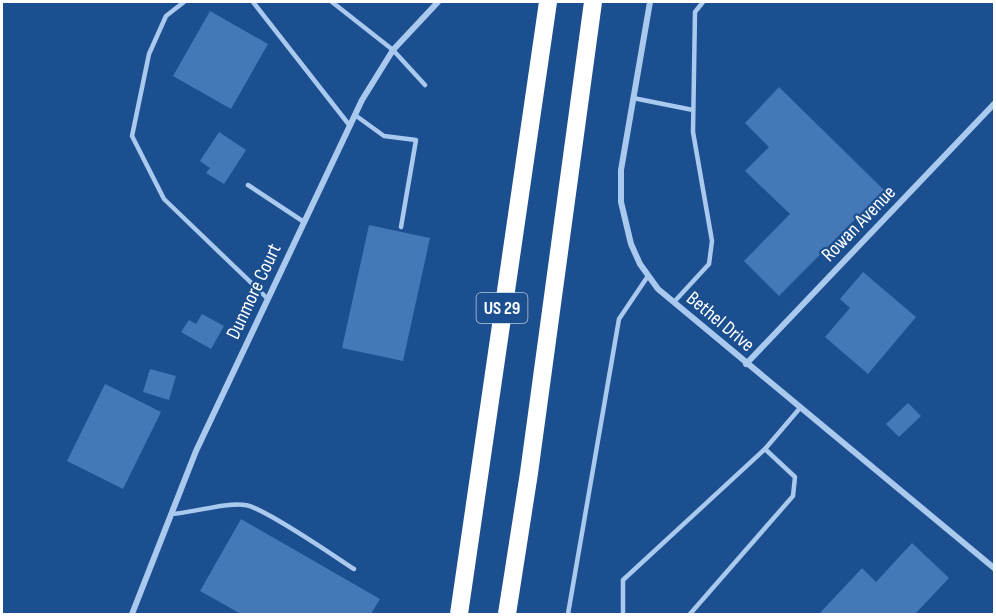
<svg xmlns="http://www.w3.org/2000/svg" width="996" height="616" viewBox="0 0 996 616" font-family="'Sofia Sans Condensed',sans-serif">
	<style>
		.building { fill: #4478b7 }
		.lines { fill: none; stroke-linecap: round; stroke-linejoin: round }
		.lane { stroke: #a9c9ee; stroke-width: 4.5 }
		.street { stroke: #a9c9ee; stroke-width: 6 }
		.highway { stroke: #fff; stroke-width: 18 }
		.labels { text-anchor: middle; stroke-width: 4.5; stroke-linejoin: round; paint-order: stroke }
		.shield { fill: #1b4f8f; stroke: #bbcadd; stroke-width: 1.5 }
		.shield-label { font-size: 18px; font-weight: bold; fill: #fff }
		.street-label { font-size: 20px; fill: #fff; stroke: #1b4f8f }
	</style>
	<rect width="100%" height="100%" fill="#1b4f8f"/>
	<g class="building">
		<path d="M210 11 268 44 231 109 173 76Z"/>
		<path d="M779 87 884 190 779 296 744 261 790 214 745 171 769 147 745 123Z"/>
		<path d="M219 132 246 150 224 184 206 173 210 168 200 161Z"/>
		<path d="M369 225 430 238 403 361 342 348Z"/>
		<path d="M863 272 916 317 868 374 825 337 850 308 840 299Z"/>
		<path d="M202 314 224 326 211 349 181 332 189 320 196 324Z"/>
		<path d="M150 369 176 376 169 400 143 392Z"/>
		<path d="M105 384 161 412 123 489 67 461Z"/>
		<path d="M908 403 921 416 899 437 886 424Z"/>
		<path d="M241 519 380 599 371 614H241L200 591Z"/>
		<path d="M912 543 949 578 915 614H819L862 568 876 582Z"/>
	</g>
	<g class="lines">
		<g class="lane">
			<path d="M184 2 166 16 149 54 132 136 164 199 268 299"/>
			<path d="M253 2 350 126"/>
			<path d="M332 2 393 50 425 85"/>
			<path d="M633 98 693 110"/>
			<path d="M355 115 384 136 416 140 401 227"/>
			<path d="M248 185 304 222"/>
			<path d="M674 302 709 264 712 241 693 132 695 12 703 2"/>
			<path d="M171 514C193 513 225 502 245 505 263 507 334 556 354 569"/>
			<path d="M568 614 619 319 648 276"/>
			<path d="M623 614V580L765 449 800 408"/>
			<path d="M690 614 793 496 795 477 765 449"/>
		</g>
		<g class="street">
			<path d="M650 2 621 170V202L631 244 640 264 658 289 994 568"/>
			<path d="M746 364 994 104"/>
			<path d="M132 614 196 451 362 100 393 50 438 2"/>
		</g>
		<g class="highway">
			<path d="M459 614 548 2"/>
			<path d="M507 614 529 473 593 2"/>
		</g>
	</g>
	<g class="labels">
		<rect class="shield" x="476.5" y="293" width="51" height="30" rx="4.5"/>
		<g class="shield-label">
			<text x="502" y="314">US 29</text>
		</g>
		<g class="street-label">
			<text transform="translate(858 223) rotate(-46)" y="7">Rowan Avenue</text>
			<text transform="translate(253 291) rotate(-65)" y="7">Dunmore Court</text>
			<text transform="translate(721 321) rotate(40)" y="7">Bethel Drive</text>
		</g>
	</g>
	<rect width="996" height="616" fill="none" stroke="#ffffff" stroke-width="6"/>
</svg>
